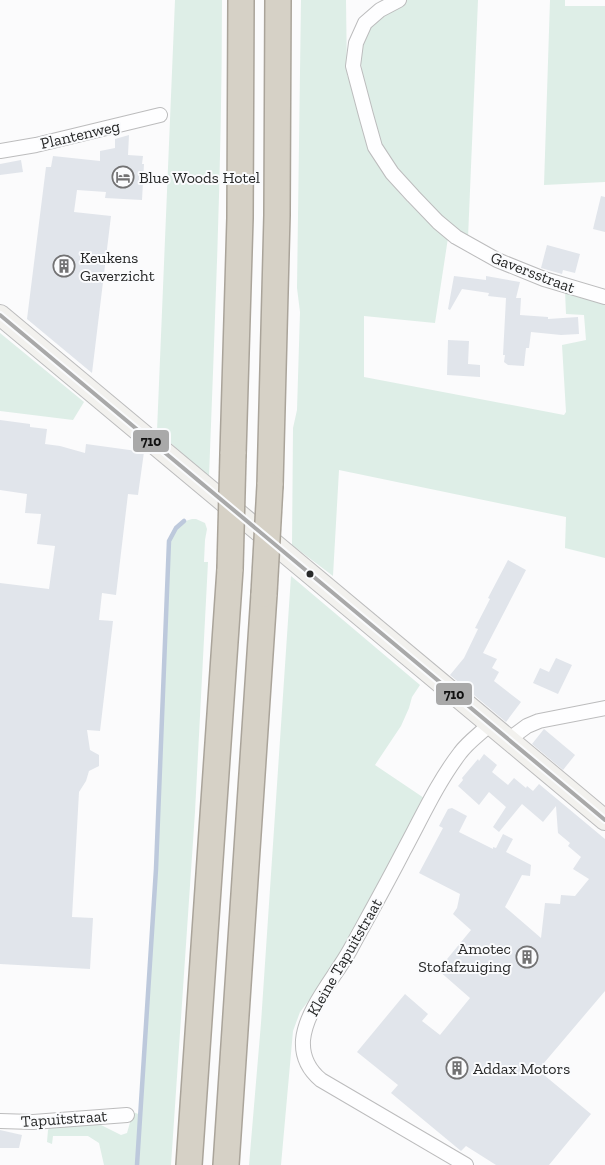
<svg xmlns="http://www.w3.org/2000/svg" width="605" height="1165" viewBox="0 0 605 1165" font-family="'Zilla Slab',serif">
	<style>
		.green { fill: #deeee7 }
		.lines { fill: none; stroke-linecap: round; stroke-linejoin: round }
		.stream { stroke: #bdc9dc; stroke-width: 4.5 }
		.building { fill: #e1e5eb }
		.street-casing { stroke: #bcbcbd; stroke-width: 16 }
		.secondary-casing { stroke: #bcbcbd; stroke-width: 22 }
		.highway-casing { stroke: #aaa49a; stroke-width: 28 }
		.street { stroke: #fefeff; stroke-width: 14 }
		.secondary { stroke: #f2f1ee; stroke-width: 20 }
		.highway { stroke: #d6d1c6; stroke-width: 25 }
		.highway-bridge-casing { stroke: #aaa49a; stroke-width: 28; stroke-linecap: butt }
		.highway-bridge { stroke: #d6d1c6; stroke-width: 25 }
		.bus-1-casing { stroke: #fafbfd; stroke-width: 8 }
		.bus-1 { stroke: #a9a9a9; stroke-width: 4 }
		.bus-dot { fill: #282929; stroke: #fafbfd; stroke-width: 2 }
		.labels { text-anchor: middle; stroke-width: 4; stroke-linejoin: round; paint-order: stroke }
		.street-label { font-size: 16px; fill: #282929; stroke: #fafbfd }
		.poi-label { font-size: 16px; fill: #282929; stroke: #fafbfd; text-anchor: start }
		.line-badge { stroke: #fafbfd; stroke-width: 2 }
		.pale-badge-label { font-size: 14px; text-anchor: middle; font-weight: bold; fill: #111 }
	</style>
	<rect width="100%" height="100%" fill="#fbfbfc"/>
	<g class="green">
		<path d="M175 0H222C222 159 215 318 209 477L157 431Z"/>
		<path d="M301 0H346L347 76 353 79 390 180 402 196 422 216 448 238 435 323 364 316V377L564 415 566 412 562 345 586 340 584 315 566 314 565 291 605 302V558L565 548 566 517 339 470 333 576 292 545 293 428 297 410 300 312 297 288Z"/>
		<path d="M407 0H478L468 238 433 211 385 155 376 133 365 93 359 49 364 36 375 22 394 7Z"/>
		<path d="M550 0H565V6H605V182L544 185Z"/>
		<path d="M0 333 84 402 73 420 0 411Z"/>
		<path d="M192 519H196L205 523 207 529 205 540 204 562H208L195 812 171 1165H104L99 1143 88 1136H53L52 1144 47 1142 48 1130 50 1127 97 1123 121 1135 127 1133 133 1112 141 1115 156 869 169 541C175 528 178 523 192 519Z"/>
		<path d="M291 576 420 685 412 697 409 708 401 726 375 765 424 798 335 966 300 1012 293 1031 281 1165H249L261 1023Z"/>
	</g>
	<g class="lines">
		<path class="stream" d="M137 1165 156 869 169 541 176 528 184 521"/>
	</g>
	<g class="building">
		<path d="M129 135 128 155 143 156 142 164H144L142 200 105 198 106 192 77 190 74 212 111 216 92 373 27 319 46 167H51L53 156 100 161V151L115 148V139Z"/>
		<path d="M21 160 23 172 0 175V164Z"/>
		<path d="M601 196 605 197V232L593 229Z"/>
		<path d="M547 245 580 254 575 273 563 270 562 274 541 268Z"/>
		<path d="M454 276 486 280V276L520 282 516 298H521L520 315 548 317V319L578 317 579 334 561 335 531 332 529 348H526L524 366 508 365 504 362 505 355H503L506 298 488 296 489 293 462 289 450 310 448 309Z"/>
		<path d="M448 340 469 341 468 364 480 365V377L447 375Z"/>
		<path d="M0 420 30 424V427L47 429 45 444 60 446 85 453 86 444 144 452 138 495 128 494 116 595 102 593 99 620 113 621 100 731 87 730 90 750 99 755V766L89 771 86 781 79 792 72 917 93 918 90 969 0 964V583L49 589 55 546 37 544 41 514 25 513 27 494 0 490Z"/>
		<path d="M508 560 526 570 483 653 497 659 492 668 499 672 494 681 521 702 506 722 450 675 464 658 478 629 475 628 490 599 488 598Z"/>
		<path d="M556 658 572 665 558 694 533 683 540 668 549 672Z"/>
		<path d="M544 729 575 755 563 770 532 744Z"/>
		<path d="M484 754 497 765 492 772 508 785 514 778 526 788 527 786 533 791 539 784 605 839V991L538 1070 591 1114 549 1165H496L466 1146 461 1151 391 1093 398 1085 357 1052 405 994 428 1014 422 1021 440 1035 470 998 438 970 471 930 453 914 457 908 460 894 419 873 443 828 439 826 440 824 448 809 452 808 467 816 459 832 493 849V847L496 848 503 834 513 839 506 852 531 865 530 876 522 875 505 907 541 938 545 903 560 904 561 895 575 896 589 879 573 869 581 857 568 846 570 843 558 833 556 806 543 822 522 804 499 832 493 827 506 807 489 792 479 805 458 786 463 780 462 778 478 759 479 761Z"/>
		<path d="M0 1130 22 1135 19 1148H0Z"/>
	</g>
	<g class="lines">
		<g class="street-casing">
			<g id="street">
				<path d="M399 0 380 10 365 23 356 43 353 66 366 115 375 147 392 173 413 196 438 222 456 237 497 260 544 279 605 297"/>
				<path d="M0 151 36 145 160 115"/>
				<path d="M508 740 527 726 539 721 605 708"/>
				<path d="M0 1121 33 1122 127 1115"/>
				<path d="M466 1165 321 1080C309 1070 302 1056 303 1040 306 1009 335 977 350 950 368 917 386 885 403 852 421 819 437 783 460 753 468 742 480 734 490 724"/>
			</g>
		</g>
		<g class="secondary-casing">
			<path id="secondary" d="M0 315 605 820"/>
		</g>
		<g class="highway-casing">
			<g id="highway">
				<path d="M233 454 240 218 241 0"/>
				<path d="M270 485 277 215 278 0"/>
				<path d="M189 1165 230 569"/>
				<path d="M226 1165 264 594"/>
			</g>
		</g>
		<use href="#street" class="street"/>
		<use href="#secondary" class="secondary"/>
		<use href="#highway" class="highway"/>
		<g class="highway-bridge-casing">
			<g id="highway-bridge">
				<path d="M230 569 233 454"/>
				<path d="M264 594 270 485"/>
			</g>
		</g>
		<use href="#highway-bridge" class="highway-bridge"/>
		<g class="bus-1-casing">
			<path id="bus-1" d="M0 315 605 820"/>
		</g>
		<use href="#bus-1" class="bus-1"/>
	</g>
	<defs>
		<g id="hotel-ring" transform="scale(1.125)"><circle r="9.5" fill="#fafbfd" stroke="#727273" stroke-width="1.5"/><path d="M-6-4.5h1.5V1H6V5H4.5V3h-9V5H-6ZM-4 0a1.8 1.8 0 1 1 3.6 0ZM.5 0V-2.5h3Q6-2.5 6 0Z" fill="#727273"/></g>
		<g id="building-ring" transform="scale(1.125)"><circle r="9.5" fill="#fafbfd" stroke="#727273" stroke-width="1.5"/><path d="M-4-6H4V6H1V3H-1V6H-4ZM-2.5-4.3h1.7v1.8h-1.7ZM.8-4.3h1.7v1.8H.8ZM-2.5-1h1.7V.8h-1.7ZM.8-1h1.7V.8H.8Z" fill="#727273"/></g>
	</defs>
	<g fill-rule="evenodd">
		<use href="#hotel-ring" x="123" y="177"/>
		<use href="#building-ring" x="64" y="266"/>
		<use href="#building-ring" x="527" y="957"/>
		<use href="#building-ring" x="457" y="1068"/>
	</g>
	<circle class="bus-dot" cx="310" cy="574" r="4.5"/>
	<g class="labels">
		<g class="street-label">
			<text transform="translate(80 134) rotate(-13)" y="6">Plantenweg</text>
			<text transform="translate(533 272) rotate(21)" y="6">Gaversstraat</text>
			<text transform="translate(344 957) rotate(-60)" y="6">Kleine Tapuitstraat</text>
			<text transform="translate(64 1118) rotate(-4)" y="6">Tapuitstraat</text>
		</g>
		<g class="poi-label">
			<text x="139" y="183">Blue Woods Hotel</text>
			<text x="80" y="263">Keukens<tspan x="80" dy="18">Gaverzicht</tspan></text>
			<text x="511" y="954" text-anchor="end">Amotec<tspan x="511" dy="18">Stofafzuiging</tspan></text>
			<text x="473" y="1074">Addax Motors</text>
		</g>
	</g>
	<g class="line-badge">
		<rect x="132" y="429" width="38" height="24" rx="5" fill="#a9a9a9"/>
		<rect x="435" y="682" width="38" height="24" rx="5" fill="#a9a9a9"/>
	</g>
	<g class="pale-badge-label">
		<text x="151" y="446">710</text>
		<text x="454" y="699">710</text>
	</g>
</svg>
